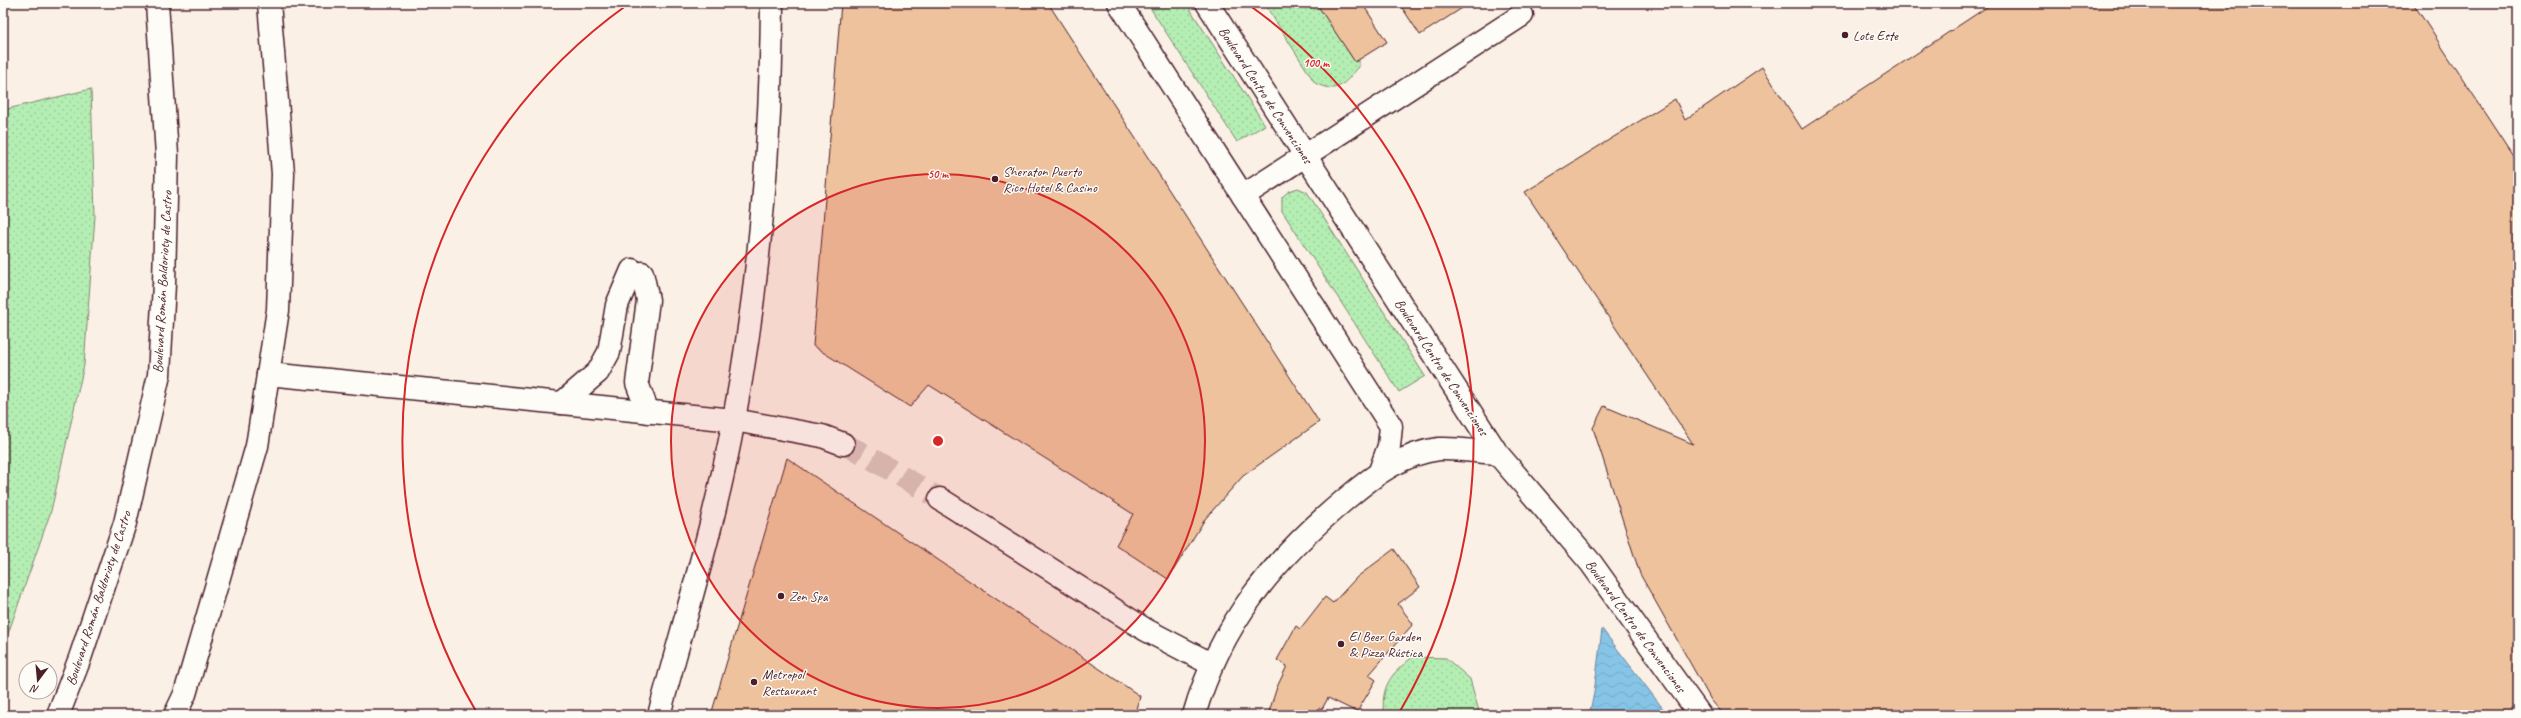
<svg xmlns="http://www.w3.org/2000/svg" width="2521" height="718" viewBox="0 0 2521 718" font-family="Caveat,sans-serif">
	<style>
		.grass { fill: url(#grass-dots); stroke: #7f866f }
		.water { fill: url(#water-waves); stroke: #6e839c }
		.building { fill: #edc29d; stroke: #4a1f2b }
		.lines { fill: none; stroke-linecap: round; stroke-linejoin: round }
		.minor-tunnel { stroke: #d7c6c0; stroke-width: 22; stroke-dasharray: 22 11; stroke-linecap: butt }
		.minor-casing { stroke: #4a1f2b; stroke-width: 25 }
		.major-casing { stroke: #4a1f2b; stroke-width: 25 }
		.path { stroke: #4a1f2b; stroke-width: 2.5; stroke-dasharray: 4 3; stroke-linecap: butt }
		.minor { stroke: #fdfcf7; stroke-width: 22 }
		.major { stroke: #fdfcf7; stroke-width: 22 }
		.ring { fill: none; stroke: #d62828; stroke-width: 2 }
		.poi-dot { fill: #4a1f2b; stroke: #fdfcf7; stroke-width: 1.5 }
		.labels { text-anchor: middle; stroke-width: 3; stroke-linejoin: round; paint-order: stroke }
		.poi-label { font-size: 14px; fill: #4a1f2b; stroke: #fdfcf7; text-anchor: start }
		.street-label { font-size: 14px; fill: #4a1f2b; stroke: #fdfcf7 }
		.centre { fill: #d62828; stroke: #fdfcf7; stroke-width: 2 }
		.ring-label { font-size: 12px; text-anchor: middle; font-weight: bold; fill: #d62828; stroke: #fdfcf7; stroke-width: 3; stroke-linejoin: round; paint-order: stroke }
	</style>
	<defs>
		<pattern id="grass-dots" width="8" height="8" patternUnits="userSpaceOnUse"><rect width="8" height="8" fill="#b4eeb3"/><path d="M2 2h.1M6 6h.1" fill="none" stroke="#9ccc9a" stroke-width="1.8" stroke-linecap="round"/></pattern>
		<pattern id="water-waves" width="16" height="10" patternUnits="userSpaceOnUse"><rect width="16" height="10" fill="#86c5e7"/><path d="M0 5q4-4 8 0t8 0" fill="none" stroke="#75a9c6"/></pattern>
	</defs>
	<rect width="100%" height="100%" fill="#faf0e5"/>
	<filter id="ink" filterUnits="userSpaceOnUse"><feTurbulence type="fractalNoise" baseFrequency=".025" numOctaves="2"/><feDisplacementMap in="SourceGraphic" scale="8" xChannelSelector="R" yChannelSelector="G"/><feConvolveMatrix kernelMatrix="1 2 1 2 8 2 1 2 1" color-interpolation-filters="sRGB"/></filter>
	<g filter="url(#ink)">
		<g class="grass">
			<path d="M1147 3H1186L1265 125 1237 142Z"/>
			<path d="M1264 3H1325L1359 56V67C1343 84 1339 95 1315 83Z"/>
			<path d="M91 89 95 216 84 365 51 511 3 648V110Z"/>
			<path d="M1298 188 1307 192 1425 376 1399 392 1282 211V197L1289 191Z"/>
			<path d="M1413 657 1446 658 1470 679 1480 715H1384C1380 687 1391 673 1413 657Z"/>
		</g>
		<path class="water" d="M1602 629 1668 715H1589L1594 693Z"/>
		<g class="building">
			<path d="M841 3H1048L1319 422 1243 476 1205 519 1168 579 1116 545 1133 514 929 385 910 407 813 346Z"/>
			<path d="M1316 3H1362L1387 42 1355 62Z"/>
			<path d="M1399 3H1470L1420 35Z"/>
			<path d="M1993 3H2413L2518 163V715H1724L1711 700 1640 574 1593 428 1604 406 1693 444 1525 192 1675 99 1685 120 1762 67 1802 129Z"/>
			<path d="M787 458 1140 696 1136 715H711Z"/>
			<path d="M1394 549 1420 587 1398 604 1413 624 1369 675 1376 680 1357 712 1328 698 1322 709 1319 708 1316 715H1268L1277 687 1287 666 1277 660 1296 626 1300 629 1325 597 1333 603 1357 577Z"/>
		</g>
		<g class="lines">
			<path class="minor-tunnel" d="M843 444 860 452 940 499"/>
			<g class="minor-casing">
				<g id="minor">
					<path d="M1119 3 1391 426 1389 446 1380 471"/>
					<path d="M1207 3 1497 453 1591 563 1700 715"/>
					<path d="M1243 196 1522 15"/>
					<path d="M642 273 648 300 637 383 648 412"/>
					<path d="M268 374 734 420 822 436 843 444"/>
					<path d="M562 403 598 372 609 352 617 305 632 270"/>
					<path d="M940 499 1146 630 1211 664"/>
					<path d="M659 715C685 617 716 519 734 419 760 281 771 143 772 3"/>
					<path d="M1194 715C1220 624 1275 558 1347 498 1373 476 1403 453 1439 449 1458 448 1478 452 1497 453"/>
				</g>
			</g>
			<g class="major-casing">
				<g id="major">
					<path d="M58 715 80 658 125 523 159 375 164 284 167 155 157 3"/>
					<path d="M175 715 185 694 257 446 278 310 283 174 269 3"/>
				</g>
			</g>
			<path class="path" d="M12 715 14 713 19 715"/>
			<use href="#minor" class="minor"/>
			<use href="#major" class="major"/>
		</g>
	</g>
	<circle cx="938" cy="441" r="267" fill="#d62828" fill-opacity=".12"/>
	<g class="ring">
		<circle cx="938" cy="441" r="267"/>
		<path d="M477 713A535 535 0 0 1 627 5M1249 5A535 535 0 0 1 1399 713"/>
	</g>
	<g class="poi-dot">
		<circle cx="1845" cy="35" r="4"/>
		<circle cx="995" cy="179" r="4"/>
		<circle cx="781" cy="596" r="4"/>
		<circle cx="1341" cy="644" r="4"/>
		<circle cx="754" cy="682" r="4"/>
	</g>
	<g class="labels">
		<g class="poi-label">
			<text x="1853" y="40">Lote Este</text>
			<text x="1003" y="176">Sheraton Puerto<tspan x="1003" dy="16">Rico Hotel &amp; Casino</tspan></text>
			<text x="789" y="601">Zen Spa</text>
			<text x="1349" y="641">El Beer Garden<tspan x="1349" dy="16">&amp; Pizza Rústica</tspan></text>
			<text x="762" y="679">Metropol<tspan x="762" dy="16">Restaurant</tspan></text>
		</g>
		<g class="street-label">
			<text transform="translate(1266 95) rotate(57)" y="5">Boulevard Centro de Convenciones</text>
			<text transform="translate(162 282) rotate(-87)" y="5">Boulevard Román Baldorioty de Castro</text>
			<text transform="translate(1442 367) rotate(57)" y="5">Boulevard Centro de Convenciones</text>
			<text transform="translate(98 598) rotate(-72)" y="5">Boulevard Román Baldorioty de Castro</text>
			<text transform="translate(1636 626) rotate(54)" y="5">Boulevard Centro de Convenciones</text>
		</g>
	</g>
	<circle cx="938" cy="441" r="6" class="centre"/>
	<g class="ring-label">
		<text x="1316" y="67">100 m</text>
		<text x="938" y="178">50 m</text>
	</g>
	<rect width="2521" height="718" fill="none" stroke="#fdfcf7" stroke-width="16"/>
	<rect x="8" y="8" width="2505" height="702" fill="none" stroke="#4a1f2b" stroke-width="1.5" filter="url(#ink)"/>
	<g transform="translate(38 680) rotate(196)"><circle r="19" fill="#fdfcf7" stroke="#b5a4a5"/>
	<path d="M0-3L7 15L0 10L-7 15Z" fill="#4a1f2b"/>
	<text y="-6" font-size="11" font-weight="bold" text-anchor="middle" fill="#4a1f2b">N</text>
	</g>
</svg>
